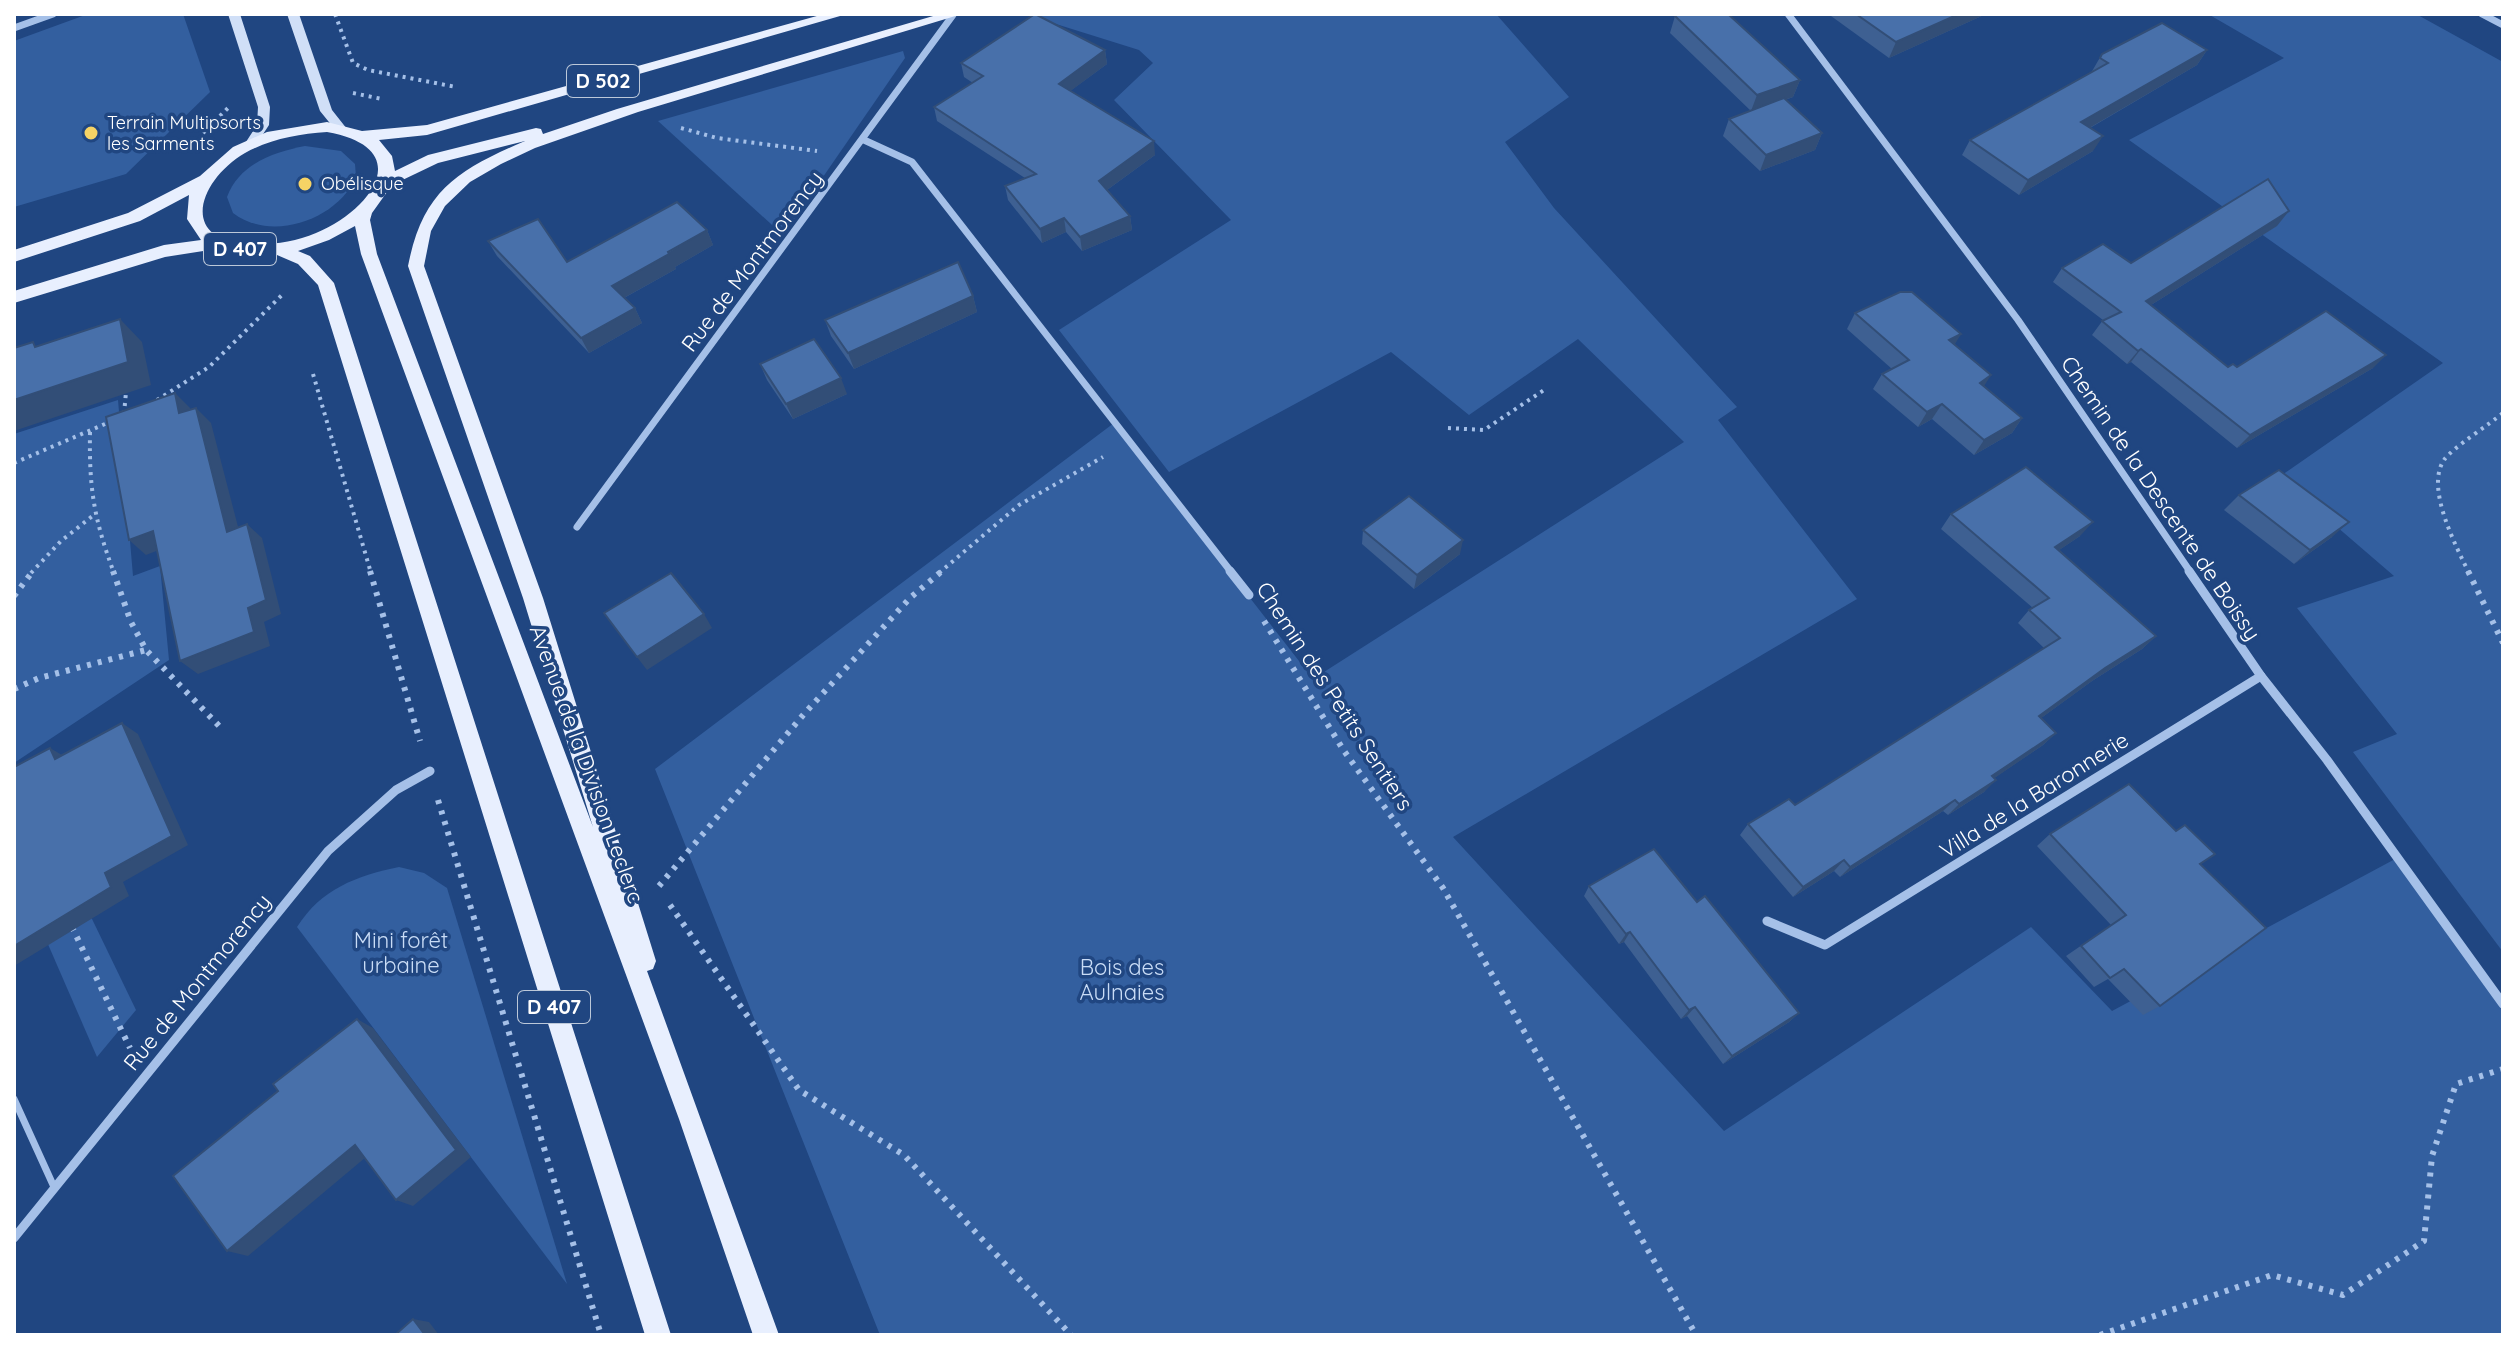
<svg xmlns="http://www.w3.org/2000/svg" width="2517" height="1349" viewBox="0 0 2517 1349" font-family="Quicksand,sans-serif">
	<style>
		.green { fill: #335f9f }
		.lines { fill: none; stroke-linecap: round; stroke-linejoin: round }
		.path-far1 { stroke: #a5c0e8; stroke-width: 4; stroke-dasharray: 3 5; stroke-linecap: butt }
		.path { stroke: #a5c0e8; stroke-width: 6; stroke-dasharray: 4 7; stroke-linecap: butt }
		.lane { stroke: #a5c0e8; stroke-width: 7 }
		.street-far1 { stroke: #a5c0e8; stroke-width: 7 }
		.street { stroke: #a5c0e8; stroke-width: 9 }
		.secondary { fill: #d0dff7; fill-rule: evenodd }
		.primary { fill: #e8effe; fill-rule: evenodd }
		.wall { fill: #3e6092 }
		.shaded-wall { fill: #324e77 }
		.building { fill: #4870aa; stroke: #324e77; stroke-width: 2 }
		.poi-dot { fill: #f6d365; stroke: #204681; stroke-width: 3 }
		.labels { text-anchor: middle; stroke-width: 7; stroke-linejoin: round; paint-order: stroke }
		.far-poi-label { font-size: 18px; fill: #fff; stroke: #204681; text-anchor: start }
		.shield { fill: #204681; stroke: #bcc8d9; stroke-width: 2 }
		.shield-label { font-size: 20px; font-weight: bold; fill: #fff }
		.street-label { font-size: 22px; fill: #fff; stroke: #204681 }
		.park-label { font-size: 22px; fill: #c9dcf6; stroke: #204681 }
	</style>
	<rect width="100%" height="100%" fill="#204681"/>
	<g class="green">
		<path d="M88 14H183L210 92 126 174 14 207V41Z"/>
		<path d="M1024 14H1496L1569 97 1505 142 1554 208 1737 407 1718 420 1857 599 1453 837 1724 1131 2031 927 2112 1011 2397 858 2503 1004V1335H880L655 769 1114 423 1313 679 1684 442 1578 339 1469 415 1391 352 1169 472 1059 330 1231 220 1114 100 1153 63 1139 50Z"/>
		<path d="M2208 14H2416L2503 62V952L2353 752 2397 734 2297 608 2394 576 2279 477 2443 363 2129 140 2284 58Z"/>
		<path d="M903 51 905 58 783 235 658 121Z"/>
		<path d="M305 146 341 151 355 164 356 177C338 219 272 243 233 213L227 197C239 164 274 152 305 146Z"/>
		<path d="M118 400 133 576 160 566 169 660 14 763V434Z"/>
		<path d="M20 770 136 1010 97 1057 14 866V782Z"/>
		<path d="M399 867 424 873 447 888 567 1284 297 927C321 889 356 876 399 867Z"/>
	</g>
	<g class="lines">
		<g class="path-far1">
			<path d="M335 14 353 63 368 70 456 87"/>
			<path d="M353 93 382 99"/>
			<path d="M681 128 717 138 817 151"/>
			<path d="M203 133 230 106"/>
			<path d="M313 374 371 573"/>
			<path d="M157 400 209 367 284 293"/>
			<path d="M124 414 126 392"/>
			<path d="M1448 428 1484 430 1547 388"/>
			<path d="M90 432C89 489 94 519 114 573"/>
			<path d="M14 463 112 421"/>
			<path d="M31 573 61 541 95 514"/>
			<path d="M939 573 1019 505 1103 457"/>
			<path d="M2469 573C2456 546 2425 488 2444 460 2452 448 2490 424 2503 413"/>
		</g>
		<g class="path">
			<path d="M113 571 131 622 146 650 222 729"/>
			<path d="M370 571 420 741"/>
			<path d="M2468 571 2503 643"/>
			<path d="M14 596 33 571"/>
			<path d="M1264 621 1344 751 1443 888 1696 1335"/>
			<path d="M14 689 39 678 146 650"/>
			<path d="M438 800 601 1335"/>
			<path d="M659 886 804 714 910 598 942 571"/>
			<path d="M670 905 799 1090 904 1155 1071 1335"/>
			<path d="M72 927 130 1048"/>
			<path d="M2100 1335 2272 1275 2343 1295 2424 1241 2432 1156 2456 1084 2503 1069"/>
		</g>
		<path class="lane" d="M14 1099 54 1187"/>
		<g class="street-far1">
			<path d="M1788 14 2018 320 2191 573"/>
			<path d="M2482 14 2503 25"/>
			<path d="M14 28 53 14"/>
			<path d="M864 140 912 162 1232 573"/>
			<path d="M577 527 953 15"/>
		</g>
		<g class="street">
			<path d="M1230 571 1249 595"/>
			<path d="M2189 571 2261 676 2327 760 2503 1004"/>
			<path d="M1767 921 1825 945 2261 676"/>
			<path d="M14 1238 328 851 396 790 430 771"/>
		</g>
		<g class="secondary">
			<path d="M228 14H240L270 107 269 125 254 148 250 149 244 145 257 125 258 107Z"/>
			<path d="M287 14H299L332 110 347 129 345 132H337L320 111Z"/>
		</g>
		<path class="primary" d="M824 14H847L427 135 379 140 392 156 395 171 428 155 536 128 541 129 543 134 617 109 940 14H962L638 112 535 148 501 164 470 182 445 206 431 231 424 266 543 598 656 961 653 969 647 971 779 1335H753L679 1119 361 254 355 226 329 240 298 251 310 256 334 283 671 1335H645L318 285 298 264 277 255H241L216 249 165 257 14 303V291L164 245 201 240 187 219 189 195 140 221 14 262V250L128 213 200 176 233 147 267 132 327 122 362 131 427 125ZM327 132C416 148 373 209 316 233 295 242 273 245 250 244 177 241 199 180 245 153 270 139 298 134 327 132ZM525 141C458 170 423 190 408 266L523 598 593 827 377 254 370 220 372 213 392 185 438 163Z"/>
	</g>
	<g class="wall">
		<path d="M1832 14H1986L1889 58 1831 16Z"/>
		<path d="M1675 16 1800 80 1793 97 1785 100 1822 133 1815 150 1760 171 1723 136 1729 119 1751 111 1670 33Z"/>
		<path d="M1105 50 1107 64 1070 91 1155 155 1107 190 1130 216 1132 230 1082 251 1066 232 1042 243 1008 200 1005 186 1025 178 937 121 934 107 973 83 964 77 961 63Z"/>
		<path d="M2207 50 2197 65 2090 128 2093 151 2019 195 1962 155 1970 140 2091 73 2102 54Z"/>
		<path d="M2277 226 2151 305 2228 367 2373 368 2237 448 2131 362 2127 364 2092 335 2103 320 2053 282 2062 268 2131 263Z"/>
		<path d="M707 230 713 245 675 267 676 269 624 298 635 308 642 323 589 353 497 256 488 241 567 262Z"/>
		<path d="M973 296 977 312 854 369 831 336 825 320Z"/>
		<path d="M1855 313 1954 345 1984 386 2022 418 2012 433 1974 455 1932 419 1918 427 1873 389 1882 374 1892 369 1847 329Z"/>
		<path d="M760 364 847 394 793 419 767 380Z"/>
		<path d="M2239 495 2332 537 2294 564 2224 510Z"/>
		<path d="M1951 514 2080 536 2059 550 2156 636 2142 649 2092 681 2041 718 2056 733 2043 745 1994 778 1984 792 1948 815 1943 811 1840 877 1834 871 1793 897 1740 835 1748 824 1795 805 2044 648 2018 623 2029 610 2033 608 1941 529Z"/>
		<path d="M1363 530 1460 554 1414 589 1362 544Z"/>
		<path d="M2050 834 2200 864 2160 1006 2143 1015 2108 979 2094 987 2066 956 2111 925 2037 846Z"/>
		<path d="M1589 886 1697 902 1799 1013 1789 1022 1723 1064 1687 1016 1681 1019 1624 942 1619 944 1584 896Z"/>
	</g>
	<g class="shaded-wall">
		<path d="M1959 14H1986L1889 58 1896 42Z"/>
		<path d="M1105 50 1107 64 1061 98 1059 84Z"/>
		<path d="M2207 50 2197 65 2072 138 2081 122Z"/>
		<path d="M1800 80 1793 97 1751 111 1757 95Z"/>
		<path d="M1822 133 1815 150 1760 171 1766 155Z"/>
		<path d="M2103 136 2093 151 2019 195 2028 180Z"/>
		<path d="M1154 141 1155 155 1100 195 1099 181Z"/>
		<path d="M2289 211 2277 226 2135 315 2146 301Z"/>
		<path d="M1130 216 1132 230 1082 251 1080 237Z"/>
		<path d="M1064 218 1066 232 1042 243 1040 229Z"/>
		<path d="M707 230 713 245 675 267 676 269 620 300 612 286Z"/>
		<path d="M973 296 977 312 854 369 848 353Z"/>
		<path d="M635 308 642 323 589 353 581 338Z"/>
		<path d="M120 319 142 342 151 385 14 431V400Z"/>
		<path d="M1961 334 1952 349 1949 340Z"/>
		<path d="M2141 349 2131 362 2127 364 2138 351Z"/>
		<path d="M2386 355 2373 368 2237 448 2250 435Z"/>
		<path d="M1991 375 1981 391 1980 383Z"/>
		<path d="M841 378 847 394 793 419 786 404Z"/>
		<path d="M175 393 190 408 195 429 179 413Z"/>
		<path d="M1942 404 1932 419 1918 427 1927 412Z"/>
		<path d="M196 408 211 423 243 546 227 532Z"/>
		<path d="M2022 418 2012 433 1974 455 1984 440Z"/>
		<path d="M2093 522 2080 536 2043 561 2055 547Z"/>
		<path d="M2349 522 2332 537 2294 564 2310 550Z"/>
		<path d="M247 524 262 538 281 614 264 622 270 646 198 674 180 661 248 608Z"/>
		<path d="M153 531 169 546 146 555 129 540Z"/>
		<path d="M1463 540 1460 554 1414 589 1417 575Z"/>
		<path d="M704 614 712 628 647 670 637 657Z"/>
		<path d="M2156 636 2142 649 2092 681 2026 729 2039 716 2105 668Z"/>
		<path d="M122 723 138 734 188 845 123 882 129 896 14 966V946L105 873Z"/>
		<path d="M2056 733 2043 745 1980 788 1992 776Z"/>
		<path d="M50 748 67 758 55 759Z"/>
		<path d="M1996 780 1984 792 1948 815 1959 804Z"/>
		<path d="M1955 800 1943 811 1840 877 1850 867Z"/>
		<path d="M1844 860 1834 871 1793 897 1803 887Z"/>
		<path d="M1630 932 1624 942 1619 944 1626 934Z"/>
		<path d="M1695 1007 1687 1016 1681 1019 1689 1010Z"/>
		<path d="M1799 1013 1789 1022 1723 1064 1732 1056Z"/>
		<path d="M357 1019 373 1028 471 1157 413 1206 396 1200Z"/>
		<path d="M355 1145 372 1152 248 1256 227 1251Z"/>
		<path d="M413 1319 429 1322 439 1335H425Z"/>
	</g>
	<g class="building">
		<path d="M1035 14 1105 50 1059 84 1154 141 1099 181 1130 216 1080 237 1064 218 1040 229 1005 186 1036 174 934 107 983 76 961 63Z"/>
		<path d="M1676 14H1728L1800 80 1757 95 1675 16Z"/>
		<path d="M1856 14H1959L1896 42Z"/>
		<path d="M2162 23 2207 50 2081 122 2103 136 2028 180 1970 140 2108 63 2100 58 2102 54Z"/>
		<path d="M1784 98 1822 133 1766 155 1729 119Z"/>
		<path d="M2268 179 2289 211 2146 301 2228 367 2233 364 2237 367 2326 311 2386 355 2250 435 2141 349 2138 351 2102 321 2121 312 2062 268 2103 244 2131 263Z"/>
		<path d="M677 202 707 230 668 252 669 254 612 286 635 308 581 338 488 241 538 219 567 262Z"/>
		<path d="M958 262 973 296 848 353 825 320Z"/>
		<path d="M1900 292H1912L1961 334 1949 340 1991 375 1980 383 2022 418 1984 440 1942 404 1927 412 1882 374 1909 360 1855 313Z"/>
		<path d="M120 319 128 362 14 400V348L33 342 35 347Z"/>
		<path d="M814 339 841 378 786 404 760 364Z"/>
		<path d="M175 393 179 413 196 408 227 532 247 524 266 600 248 608 254 632 180 661 153 531 129 540 106 417Z"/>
		<path d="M2026 467 2093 522 2055 547 2156 636 2105 668 2039 716 2056 733 1992 776 1996 780 1959 804 1955 800 1850 867 1844 860 1803 887 1748 824 1789 799 1795 805 2060 638 2029 610 2049 598 1951 514Z"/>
		<path d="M2279 470 2349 522 2310 550 2239 495Z"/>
		<path d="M1409 496 1463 540 1417 575 1363 530Z"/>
		<path d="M671 573 704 614 637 657 604 613Z"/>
		<path d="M122 723 172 836 105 873 111 887 14 946V767L50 748 55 759Z"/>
		<path d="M2129 784 2176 831 2185 825 2215 854 2200 864 2266 928 2160 1006 2124 969 2110 978 2081 946 2126 915 2050 834Z"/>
		<path d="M1654 849 1697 902 1705 896 1799 1013 1732 1056 1695 1007 1689 1010 1630 932 1626 934 1589 886Z"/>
		<path d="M357 1019 456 1150 396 1200 355 1145 227 1251 173 1176 278 1091 273 1084Z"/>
		<path d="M413 1319 425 1335H395Z"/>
	</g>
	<g class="poi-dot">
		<circle cx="91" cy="133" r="8"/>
		<circle cx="305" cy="184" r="8"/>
	</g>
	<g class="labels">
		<g class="far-poi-label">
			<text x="107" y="129">Terrain Multipsorts<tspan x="107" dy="21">les Sarments</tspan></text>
			<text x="321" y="190">Obélisque</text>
		</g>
		<g class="shield">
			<rect x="567" y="65" width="72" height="32" rx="6"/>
			<rect x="204" y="233" width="72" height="32" rx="6"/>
			<rect x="518" y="991" width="72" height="32" rx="6"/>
		</g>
		<g class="shield-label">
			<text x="603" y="88">D 502</text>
			<text x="240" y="256">D 407</text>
			<text x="554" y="1014">D 407</text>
		</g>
		<g class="street-label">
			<text transform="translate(752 261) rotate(-53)" y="8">Rue de Montmorency</text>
			<text transform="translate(2161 498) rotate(56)" y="8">Chemin de la Descente de Boissy</text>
			<text transform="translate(1335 696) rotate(57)" y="8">Chemin des Petits Sentiers</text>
			<text transform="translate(587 764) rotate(70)" y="8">Avenue de la Division Leclerc</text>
			<text transform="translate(2034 795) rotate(-32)" y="8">Villa de la Baronnerie</text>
			<text transform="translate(197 982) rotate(-51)" y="8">Rue de Montmorency</text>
		</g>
		<g class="park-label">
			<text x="401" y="948">Mini forêt<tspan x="401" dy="25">urbaine</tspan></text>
			<text x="1122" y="975">Bois des<tspan x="1122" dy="25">Aulnaies</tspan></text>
		</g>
	</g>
	<rect width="2517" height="1349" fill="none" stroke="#ffffff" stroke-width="32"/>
</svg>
